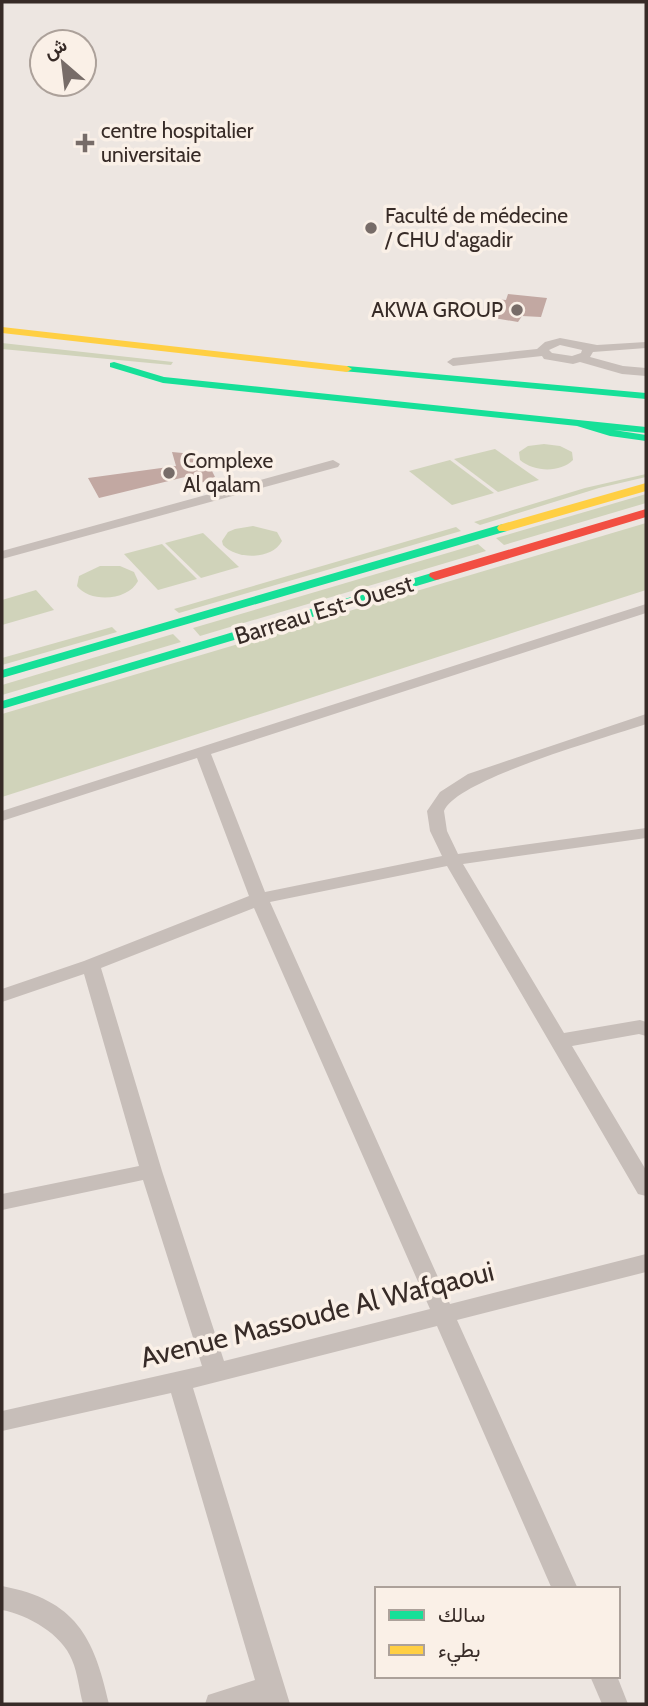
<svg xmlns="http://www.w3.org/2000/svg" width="648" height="1706" viewBox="0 0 648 1706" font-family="Cabin,Vazirmatn,sans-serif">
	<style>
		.green { fill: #d0d3ba }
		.building { fill: #c2a8a2 }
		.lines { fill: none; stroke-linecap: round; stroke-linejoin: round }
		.street { fill: #c7beb9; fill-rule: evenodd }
		.fast { fill: #16e098; fill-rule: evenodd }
		.slow { fill: #ffcf43; fill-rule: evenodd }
		.jam { fill: #f24e42; fill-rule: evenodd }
		.poi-dot { fill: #776c68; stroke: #faf0e7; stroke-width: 2.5 }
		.labels { text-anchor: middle; stroke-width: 7; stroke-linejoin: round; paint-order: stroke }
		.far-poi-label { font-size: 21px; fill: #372b27; stroke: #faf0e7; text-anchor: start }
		.street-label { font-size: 24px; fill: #372b27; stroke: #faf0e7 }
		.near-street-label { font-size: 28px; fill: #372b27; stroke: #faf0e7 }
	</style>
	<rect width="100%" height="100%" fill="#ede6e1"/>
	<g class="green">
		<path d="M2 343 173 362 171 365 2 349Z"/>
		<path d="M544 444 560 446 572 452 573 460C560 473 534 472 520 460L519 452 528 446Z"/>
		<path d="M495 449 539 480 498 492 454 459Z"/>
		<path d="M450 460 494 493 452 505 409 471Z"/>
		<path d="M646 474V477L599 488 480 525 474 522 585 488Z"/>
		<path d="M646 494V503L504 545 496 538Z"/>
		<path d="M646 523V590L2 797V714Z"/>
		<path d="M253 526 277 532 282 541C272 560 237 560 223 545L222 541 228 532 235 529Z"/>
		<path d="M456 527 461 531 179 613 174 609Z"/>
		<path d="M203 533 239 567 201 578 165 543Z"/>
		<path d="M162 544 197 579 158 590 124 554Z"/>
		<path d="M478 544 486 551 200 636 193 628Z"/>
		<path d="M100 566H120L134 572 138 581C128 601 90 603 77 586L79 576Z"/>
		<path d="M36 590 54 610 2 625V600Z"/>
		<path d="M112 627 117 632 2 665V658Z"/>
		<path d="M173 634 181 642 2 695V685Z"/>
	</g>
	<g class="building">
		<path d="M508 294 547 298 541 317 522 316 518 322 488 317 495 299 506 300Z"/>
		<path d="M172 452 204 455 215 477 196 485 185 477 99 498 88 478 176 466Z"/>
	</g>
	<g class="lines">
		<g class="street">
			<path d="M560 338 597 345 646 342V348L593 352 590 357 623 366 646 368V376L622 374 580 362 573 364 544 359 542 356 453 366 447 362 453 358 537 349 545 342ZM560 345 582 350 581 353 572 356 552 353 549 350Z"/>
			<path d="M333 460 340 464 338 467 2 559V551Z"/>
			<path d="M646 604V613L211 754 265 892 442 856 430 831 427 811 440 792 468 774 646 714V724C609 737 456 779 444 811L447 831 458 854 646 828V838L463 864 564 1033 640 1020 646 1022V1036L639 1034 572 1046 646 1170V1196L638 1194 447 866 270 902 450 1304 646 1254V1272L457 1320 578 1589H552L437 1326 193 1388 290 1704H205L208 1695 255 1680 171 1393 2 1431V1411L202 1366 143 1180 2 1210V1194L139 1166 84 974 2 1002V989L84 961 249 896 197 758 2 821V811ZM254 908 430 1309 224 1361 162 1171 101 968Z"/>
			<path d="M2 1586C76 1600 94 1637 109 1704H83C79 1690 78 1674 72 1660 62 1634 28 1615 2 1610Z"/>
			<path d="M590 1676H617L628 1704H602Z"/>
		</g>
		<g class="fast">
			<path d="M114 362 164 377 646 427V433L614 430 646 435V441L610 436 577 426 163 383 110 367V363Z"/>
			<path d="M347 366 646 393V399L343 371 342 369Z"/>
			<path d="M503 524 507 525V531L2 678V670Z"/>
			<path d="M435 572 440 573V579L2 709V701Z"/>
		</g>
		<g class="slow">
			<path d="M2 327 347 366 352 369 347 372 2 333Z"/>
			<path d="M646 483V491L507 531H499L497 528 499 525Z"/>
		</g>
		<path class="jam" d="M646 509V517L440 579 435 580 429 576 430 573Z"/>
	</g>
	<g class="poi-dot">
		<path d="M81.5 132.5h7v7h7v7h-7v7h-7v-7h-7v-7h7z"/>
		<circle cx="371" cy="228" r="7"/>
		<circle cx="517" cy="310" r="7"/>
		<circle cx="169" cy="473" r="7"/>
	</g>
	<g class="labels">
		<g class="far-poi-label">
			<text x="101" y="138">centre hospitalier<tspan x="101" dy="24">universitaie</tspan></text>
			<text x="385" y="223">Faculté de médecine<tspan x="385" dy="24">/ CHU d'agadir</tspan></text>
			<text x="503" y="317" text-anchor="end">AKWA GROUP</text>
			<text x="183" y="468">Complexe<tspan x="183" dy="24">Al qalam</tspan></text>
		</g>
		<g class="street-label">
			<text transform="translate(324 610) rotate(-17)" y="8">Barreau Est-Ouest</text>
		</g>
		<g class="near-street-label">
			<text transform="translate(317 1314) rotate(-14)" y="10">Avenue Massoude Al Wafqaoui</text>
		</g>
	</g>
	<rect width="648" height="1706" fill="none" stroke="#372b27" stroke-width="7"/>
	<rect x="375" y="1587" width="245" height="91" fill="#faf0e7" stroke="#aca19a" stroke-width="2"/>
	<rect x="389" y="1610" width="35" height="10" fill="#16e098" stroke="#aca19a" stroke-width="2"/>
	<text x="438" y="1622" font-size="21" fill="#372b27">سالك</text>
	<rect x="389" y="1645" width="35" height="10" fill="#ffcf43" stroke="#aca19a" stroke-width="2"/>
	<text x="438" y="1657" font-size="21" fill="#372b27">بطيء</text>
	<g transform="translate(63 63) rotate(332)"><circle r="33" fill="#faf0e7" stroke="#aca19a" stroke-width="2"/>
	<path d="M0-5L12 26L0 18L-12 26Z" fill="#776c68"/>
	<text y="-10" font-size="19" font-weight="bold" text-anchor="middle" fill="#372b27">ش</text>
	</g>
</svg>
